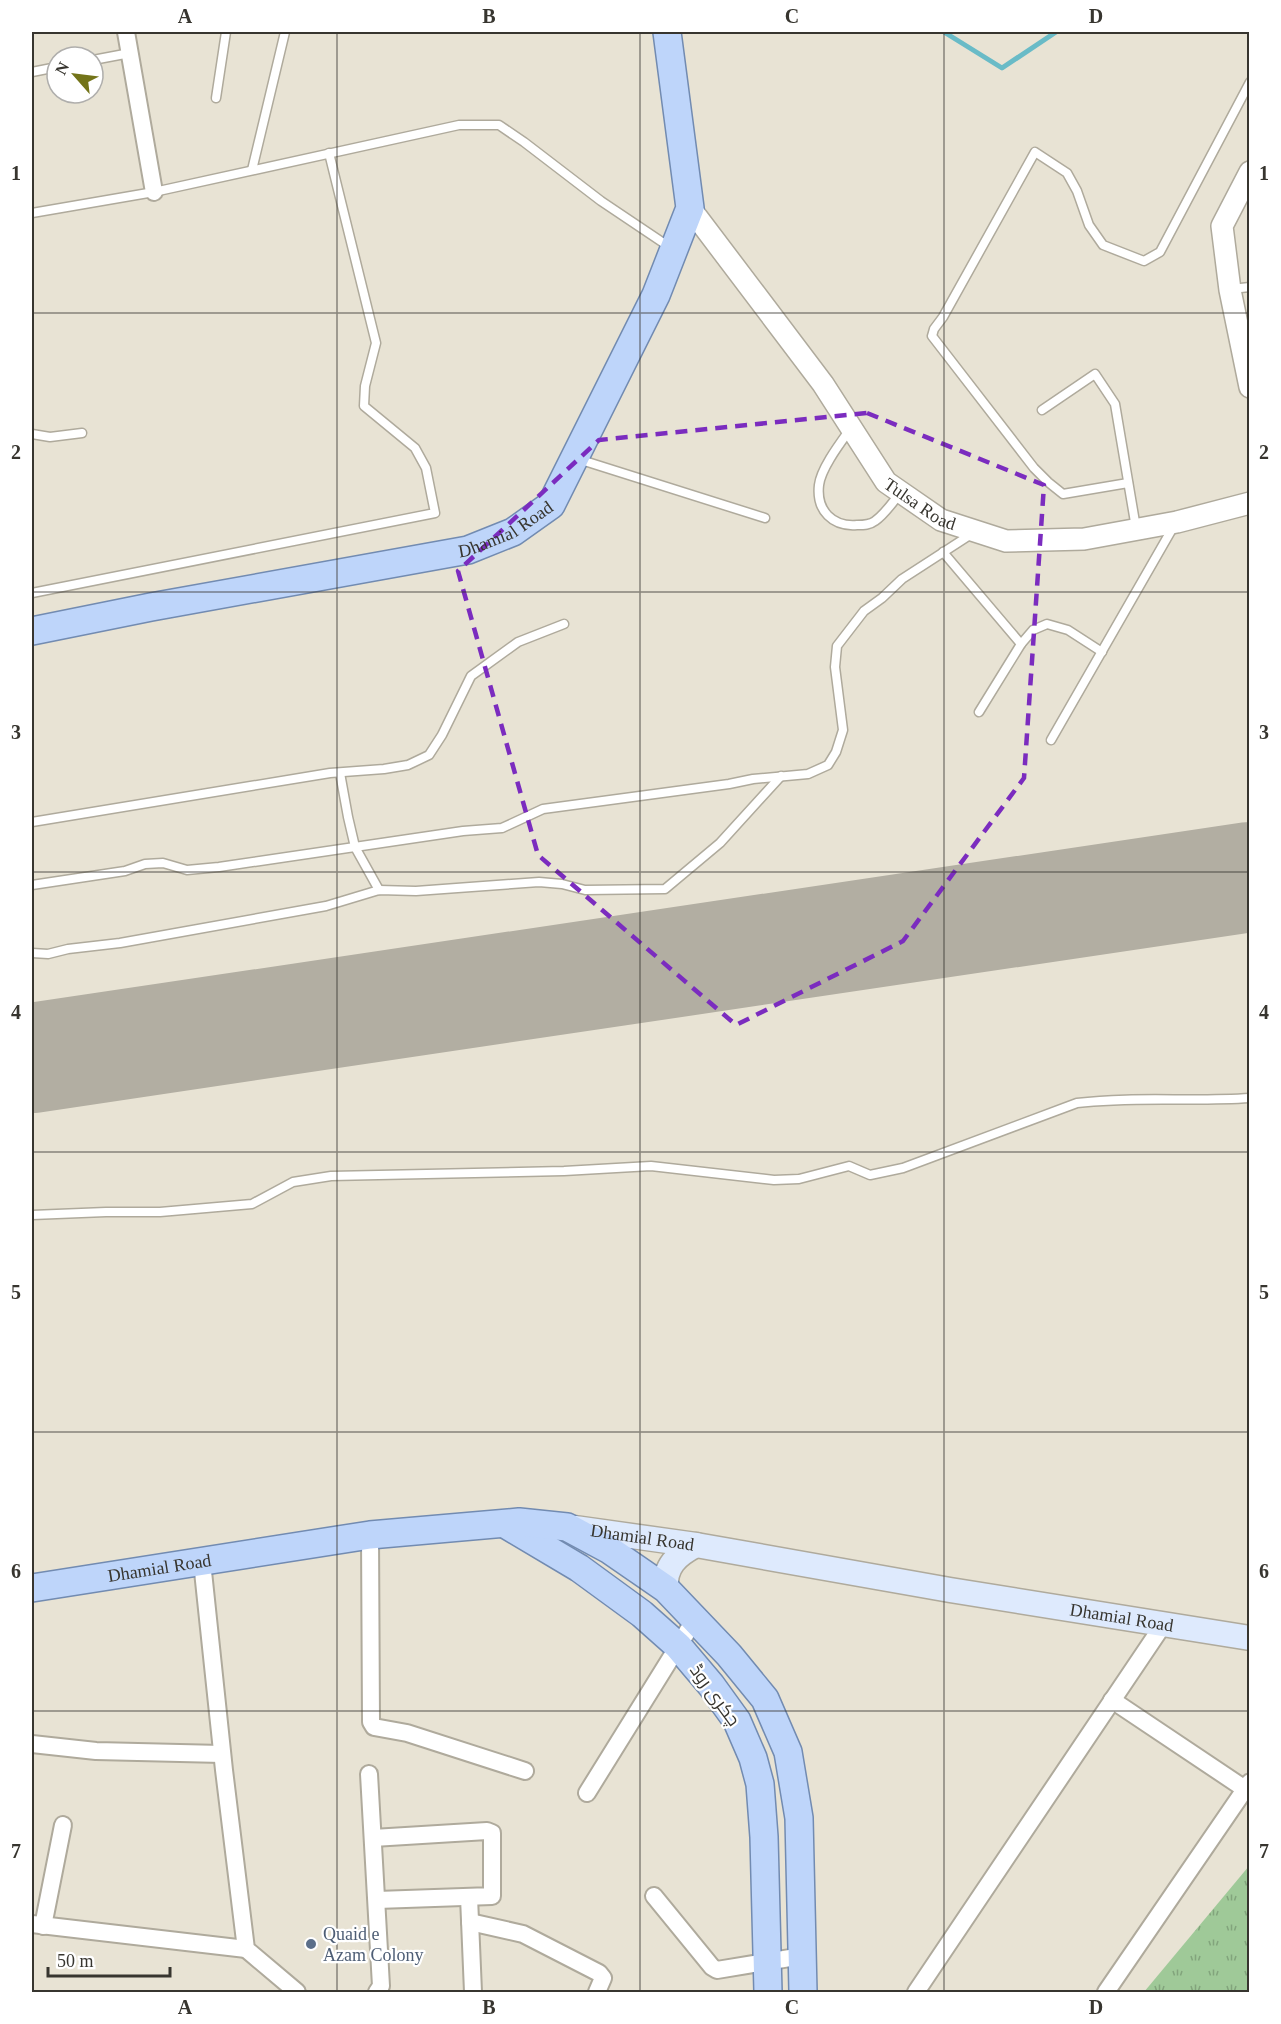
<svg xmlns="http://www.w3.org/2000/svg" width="1281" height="2024" viewBox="0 0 1281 2024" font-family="'Times New Roman',Cairo,serif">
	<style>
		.grass { fill: url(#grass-tufts) }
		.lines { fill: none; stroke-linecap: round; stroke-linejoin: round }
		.stream { stroke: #69bbc7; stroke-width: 5 }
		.runway { stroke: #b2aea2; stroke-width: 110 }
		.service-casing { stroke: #afaa9c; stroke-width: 11 }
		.minor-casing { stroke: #afaa9c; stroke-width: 20 }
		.tertiary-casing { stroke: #afaa9c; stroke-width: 24 }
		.secondary-casing { stroke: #afaa9c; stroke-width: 27 }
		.primary-casing { stroke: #728bb1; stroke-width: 30 }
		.service { stroke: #fff; stroke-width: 8 }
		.minor { stroke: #fff; stroke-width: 16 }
		.tertiary { stroke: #fff; stroke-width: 21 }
		.secondary { stroke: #deeafd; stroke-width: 24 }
		.primary { stroke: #bed5fa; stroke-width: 27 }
		.marked { fill: none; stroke: #7b2cbf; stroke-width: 4.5; stroke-dasharray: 12 8; stroke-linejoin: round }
		.grid { fill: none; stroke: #37352f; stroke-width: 1.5; stroke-opacity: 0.55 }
		.service-dot { fill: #5c6f8a; stroke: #fff; stroke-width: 2 }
		.labels { text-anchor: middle; stroke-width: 4.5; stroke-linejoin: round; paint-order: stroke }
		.street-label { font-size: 18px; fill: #37352f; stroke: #fff }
		.service-label { font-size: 18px; fill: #4e5e75; stroke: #fff; text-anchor: start }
		.neatline { fill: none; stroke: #37352f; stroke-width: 2 }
		.grid-label { font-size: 20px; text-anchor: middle; font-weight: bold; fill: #37352f }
	</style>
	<defs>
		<pattern id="grass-tufts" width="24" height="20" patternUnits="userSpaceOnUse" patternTransform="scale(1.5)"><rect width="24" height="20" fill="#9fc998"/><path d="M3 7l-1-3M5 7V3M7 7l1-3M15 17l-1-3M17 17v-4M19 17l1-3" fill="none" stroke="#82a47c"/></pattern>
	</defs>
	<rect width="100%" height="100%" fill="#e8e3d4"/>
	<path class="grass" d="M1249 1866V1992H1144Z"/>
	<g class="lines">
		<path class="stream" d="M944 32 1002 68 1056 32"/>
		<path class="runway" d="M32 1058 1250 877"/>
		<g class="service-casing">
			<g id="service">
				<path d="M93 60 130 53"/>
				<path d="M32 72 57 67"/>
				<path d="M216 98 226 32"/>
				<path d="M252 170 285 32"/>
				<path d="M32 213 154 192 459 125H499L524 142 601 201 671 248"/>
				<path d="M1231 289 1250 287"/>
				<path d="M1042 410 1095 374 1115 404 1136 528"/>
				<path d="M851 428C841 442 821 468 819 485 816 511 833 527 857 525 864 525 870 525 875 521 885 514 893 502 900 493"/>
				<path d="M32 434 50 437 82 433"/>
				<path d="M578 459 765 518"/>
				<path d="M1128 483 1063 494 1048 482 1034 468 932 336 934 329 943 317 1035 152 1067 173 1077 191 1089 225 1103 245 1144 261 1160 252 1250 82"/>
				<path d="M943 552 1021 644 979 712"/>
				<path d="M32 593 435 513 426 468 415 448 364 406 365 386 376 343 329 153"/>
				<path d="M1021 644 1033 630 1047 624 1068 630 1102 652"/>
				<path d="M1051 740 1175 524"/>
				<path d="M340 773 348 817 355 847 379 890"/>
				<path d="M32 822 330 773 384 769 408 765 429 755 442 735 471 676 518 642 564 624"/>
				<path d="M32 885 125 871 145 864 163 863 187 870 219 867 463 831 502 828 543 809 729 784 753 779 808 774 828 765 836 752 843 730 835 667 837 646 864 611 882 598 902 579 973 533"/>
				<path d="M32 953 48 954 68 949 120 943 326 906 379 890 416 891 539 882 562 884 585 890 665 889 720 843 781 776"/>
				<path d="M32 1215 106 1212H160L252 1204 293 1182 331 1176 564 1171 651 1166 774 1180 799 1179 849 1166 870 1175 903 1168 1077 1103C1134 1096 1192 1102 1250 1098"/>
			</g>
		</g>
		<g class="minor-casing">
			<g id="minor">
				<path d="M126 32 154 192"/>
				<path d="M370 1535 371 1722 374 1727 407 1733 525 1771"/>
				<path d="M202 1562 224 1770 246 1949 297 1992"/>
				<path d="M1112 1700 1245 1789"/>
				<path d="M32 1744 96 1751 222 1754"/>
				<path d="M369 1774 381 1986 377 1992"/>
				<path d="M587 1793 695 1619"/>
				<path d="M373 1838 487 1831 492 1833V1896L377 1900"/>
				<path d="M654 1896 712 1967 717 1970 802 1956"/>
				<path d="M469 1897 473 1992"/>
				<path d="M470 1922 523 1934 599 1973 603 1978 597 1992"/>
				<path d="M32 1924 246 1949"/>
				<path d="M43 1926 63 1825"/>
				<path d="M916 1992 1163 1625"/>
				<path d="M1106 1992 1250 1782"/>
			</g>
		</g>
		<g class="tertiary-casing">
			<g id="tertiary">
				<path d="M1250 172 1222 226 1230 290 1250 387"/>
				<path id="s1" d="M690 208 823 384 886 482 941 520 1006 541 1084 539 1177 522 1250 503"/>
			</g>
		</g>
		<g class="secondary-casing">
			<g id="secondary">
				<path id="s2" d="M575 1528 696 1545 950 1590 1250 1638"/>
				<path d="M666 1589C664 1566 677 1555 696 1545"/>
			</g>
		</g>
		<g class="primary-casing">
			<g id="primary">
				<path id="s3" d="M32 631 151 607 468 550 513 532 551 505 656 295 690 208 667 32"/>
				<path d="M505 1524 579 1568 642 1614 678 1646 711 1685 737 1721 753 1758 760 1784 764 1837 768 1992"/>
				<path id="s4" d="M32 1588 370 1535 519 1522 567 1527 608 1549 666 1589 729 1655 765 1699 788 1752 799 1818 803 1992"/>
			</g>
		</g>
		<use href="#service" class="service"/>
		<use href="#minor" class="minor"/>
		<use href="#tertiary" class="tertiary"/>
		<use href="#secondary" class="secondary"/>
		<use href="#primary" class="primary"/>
	</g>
	<path class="marked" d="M867 413 1044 485 1024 778 903 941 736 1025 538 855 458 571 599 440Z"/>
	<path class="grid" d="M337 32V1992M640 32V1992M944 32V1992M32 313H1250M32 592H1250M32 872H1250M32 1152H1250M32 1432H1250M32 1711H1250"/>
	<circle class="service-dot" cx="311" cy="1944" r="6"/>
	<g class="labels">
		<g class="street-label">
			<text dy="6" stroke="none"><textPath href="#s1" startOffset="378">Tulsa Road</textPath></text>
			<text dy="6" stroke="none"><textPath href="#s3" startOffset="486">Dhamial Road</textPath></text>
			<text dy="6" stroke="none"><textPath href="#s2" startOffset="68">Dhamial Road</textPath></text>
			<text dy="6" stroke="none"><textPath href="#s4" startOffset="129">Dhamial Road</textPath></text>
			<text dy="6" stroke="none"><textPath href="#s2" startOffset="554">Dhamial Road</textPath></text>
			<text transform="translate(715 1695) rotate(54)" y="6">چکری روڈ</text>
		</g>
		<g class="service-label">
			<text x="323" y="1940">Quaid e<tspan x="323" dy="21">Azam Colony</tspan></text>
		</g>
	</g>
	<rect width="1281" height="2024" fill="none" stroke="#ffffff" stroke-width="66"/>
	<g transform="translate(75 75) rotate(298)"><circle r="28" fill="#ffffff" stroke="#afaeac" stroke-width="1.5"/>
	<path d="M0-4.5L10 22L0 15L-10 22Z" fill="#737419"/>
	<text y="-9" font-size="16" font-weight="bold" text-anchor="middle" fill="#37352f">N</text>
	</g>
	<path d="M48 1967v9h122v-9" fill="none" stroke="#37352f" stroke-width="3"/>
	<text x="57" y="1967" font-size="18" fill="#37352f" stroke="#ffffff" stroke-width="4.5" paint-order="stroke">50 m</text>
	<rect x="33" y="33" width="1215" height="1958" class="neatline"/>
	<g class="grid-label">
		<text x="185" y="23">A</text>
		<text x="489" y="23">B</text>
		<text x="792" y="23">C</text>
		<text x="1096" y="23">D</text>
		<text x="16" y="180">1</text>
		<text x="1264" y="180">1</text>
		<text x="16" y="459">2</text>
		<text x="1264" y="459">2</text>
		<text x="16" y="739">3</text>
		<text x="1264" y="739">3</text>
		<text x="16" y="1019">4</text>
		<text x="1264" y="1019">4</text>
		<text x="16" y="1299">5</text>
		<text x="1264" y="1299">5</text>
		<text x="16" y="1578">6</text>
		<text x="1264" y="1578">6</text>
		<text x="16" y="1858">7</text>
		<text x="1264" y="1858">7</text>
		<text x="185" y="2014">A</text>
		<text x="489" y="2014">B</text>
		<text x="792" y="2014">C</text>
		<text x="1096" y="2014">D</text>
	</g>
</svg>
